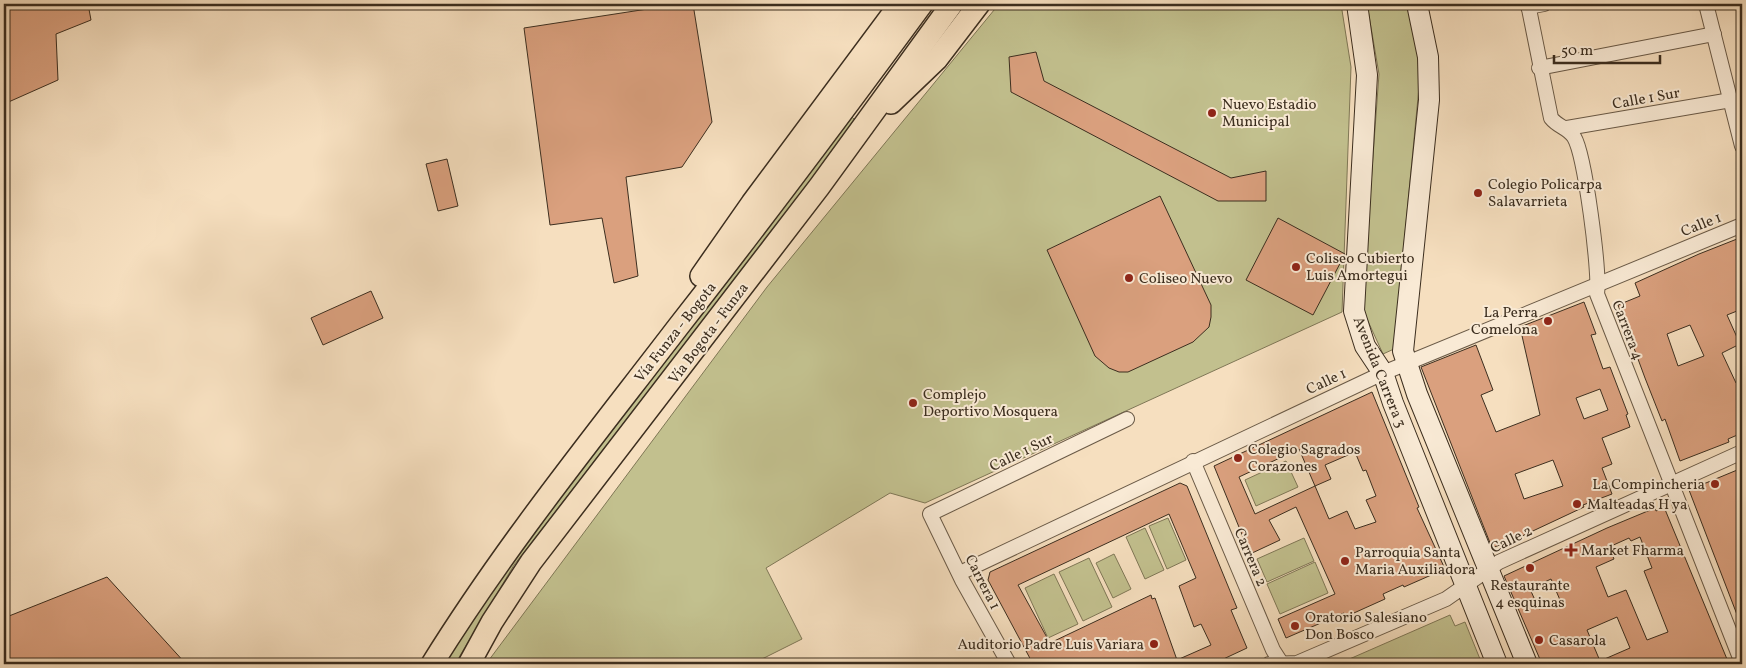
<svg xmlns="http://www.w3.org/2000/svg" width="1746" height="668" viewBox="0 0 1746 668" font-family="Vollkorn,serif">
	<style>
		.green { fill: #c2c08e; stroke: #7f7756 }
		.building { fill: #daa07e; stroke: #3c2e1f; fill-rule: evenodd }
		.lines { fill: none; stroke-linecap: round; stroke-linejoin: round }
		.street-casing { stroke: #6a5a47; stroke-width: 16 }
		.secondary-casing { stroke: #3c2e1f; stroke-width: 22 }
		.primary-casing { stroke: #3c2e1f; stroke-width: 24 }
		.street { stroke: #f9ead5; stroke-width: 14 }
		.secondary { stroke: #f9ead5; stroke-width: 20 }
		.primary { stroke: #f6dfbf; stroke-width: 21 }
		.poi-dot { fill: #8f2418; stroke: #f9ead5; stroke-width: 2 }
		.labels { text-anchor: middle; stroke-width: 4; stroke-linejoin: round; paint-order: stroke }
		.street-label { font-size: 15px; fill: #3c2e1f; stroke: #f9ead5 }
		.poi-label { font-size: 15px; fill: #3c2e1f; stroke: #f9ead5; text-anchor: start }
	</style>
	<rect width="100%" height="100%" fill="#f6dfbf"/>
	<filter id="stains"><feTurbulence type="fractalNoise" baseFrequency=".004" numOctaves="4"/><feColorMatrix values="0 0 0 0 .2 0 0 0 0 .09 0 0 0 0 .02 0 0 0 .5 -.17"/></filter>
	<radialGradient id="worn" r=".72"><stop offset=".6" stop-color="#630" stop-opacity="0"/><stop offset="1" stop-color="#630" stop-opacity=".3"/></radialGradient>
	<g class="green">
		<path d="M999 4H1341L1351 67 1342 312 925 503 890 493 766 568 802 639 752 664H486L767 287Z"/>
		<path d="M1367 4H1408L1421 66 1394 349 1383 354 1362 308 1379 74Z"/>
		<path d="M852 117 857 122 514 565 455 664H441L550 507Z"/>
		<path d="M1286 461 1298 487 1256 506 1245 480Z"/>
		<path d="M1168 518 1186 560 1167 569 1149 526Z"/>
		<path d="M1145 528 1164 570 1145 579 1126 537Z"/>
		<path d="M1304 538 1314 561 1267 582 1257 559Z"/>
		<path d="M1114 554 1131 589 1113 598 1096 563Z"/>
		<path d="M1089 558 1112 607 1083 621 1059 572Z"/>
		<path d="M1315 562 1328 593 1280 614 1267 584Z"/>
		<path d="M1054 574 1078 624 1048 638 1025 588Z"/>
		<path d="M1450 615 1455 626 1465 622 1482 664H1338Z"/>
	</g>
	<g class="building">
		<path d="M4 4H88L91 20 56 34 58 80 4 104Z"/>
		<path d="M680 4H693L712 122 682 167 626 177 638 276 614 283 602 218 550 225 524 28Z"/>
		<path d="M1036 52 1044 81 1231 178 1266 171V201H1218L1011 92 1009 57Z"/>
		<path d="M447 159 458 206 438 211 426 164Z"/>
		<path d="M1160 196 1211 305V317L1209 327 1193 342 1128 372H1119L1109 368 1095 356 1047 250Z"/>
		<path d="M1278 218 1345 254 1313 315 1246 280Z"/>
		<path d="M1737 239 1742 251V309L1727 315 1740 344 1722 353 1736 383 1742 381V433L1728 439 1729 442 1680 461 1665 419 1662 421 1645 378 1618 305 1640 296 1635 283 1699 254ZM1690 325 1704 356 1678 366 1667 334Z"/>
		<path d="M371 291 383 318 323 345 311 318Z"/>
		<path d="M1584 302 1596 334 1591 335 1603 369 1610 367 1628 414 1626 415 1630 427 1602 438 1612 464 1602 468 1612 494 1583 505 1584 507 1520 537 1492 548 1421 367 1476 345 1493 390 1481 395 1496 432 1540 415 1520 327ZM1600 389 1608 410 1584 419 1576 398ZM1553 460 1563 486 1524 499 1515 474Z"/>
		<path d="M1372 392 1419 507 1417 508 1445 569 1404 587 1403 585 1383 594 1385 599 1345 617 1344 613 1286 638 1278 619 1335 594 1296 507 1269 520 1280 540 1250 554 1214 466ZM1299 449 1315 486 1255 514 1239 477ZM1355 452 1363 471 1366 470 1376 496 1366 500 1376 522 1355 529 1347 511 1329 519 1315 486 1331 479 1325 465Z"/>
		<path d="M1742 468V624L1741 625 1689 490Z"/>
		<path d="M1180 483 1187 486 1237 608 1231 610 1247 648 1217 662 1218 664H1033L988 580 990 572ZM1169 514 1196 578 1179 586 1194 627 1201 624 1211 645 1177 660 1155 598 1152 599 1151 595 1050 643 1018 585Z"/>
		<path d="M1664 507 1729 664H1542L1504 576 1607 528 1655 508 1656 511ZM1640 537 1652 568 1644 571 1668 632 1647 640 1626 590 1608 597 1596 567 1614 559 1609 547 1629 538 1631 541ZM1551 579 1560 600 1539 609 1530 589ZM1617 617 1630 648 1600 661 1587 630Z"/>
		<path d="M107 577 186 664H14L4 653V618Z"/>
	</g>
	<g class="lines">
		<g class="street-casing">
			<g id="street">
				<path d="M1528 4 1551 118C1558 127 1567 127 1574 137 1585 155 1600 272 1597 294L1742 663"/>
				<path d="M1706 4 1742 146"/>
				<path d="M1528 7 1544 4"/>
				<path d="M1539 68 1714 34"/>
				<path d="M1567 128 1731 100"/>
				<path d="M1193 461 1273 650 1282 664"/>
				<path d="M960 573 1383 373 1742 225"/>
				<path d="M1009 664 962 580 930 514 1127 419"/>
				<path d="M1269 664 1297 663 1446 599 1499 562 1742 452"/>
			</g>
		</g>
		<g class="secondary-casing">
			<g id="secondary">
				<path d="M1357 4 1367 75 1354 311 1365 346 1383 373 1393 403 1497 664"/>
				<path d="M1417 4 1428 57 1429 100 1403 351 1417 394 1527 664"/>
			</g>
		</g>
		<g class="primary-casing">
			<g id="primary">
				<path d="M891 103 937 59 979 4"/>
				<path d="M701 276 752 203 900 4"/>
				<path d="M432 664C506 545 593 438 678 327 761 221 842 113 922 4"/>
				<path d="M469 664 492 622 531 562 819 187 952 4"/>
			</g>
		</g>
		<use href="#street" class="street"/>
		<use href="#secondary" class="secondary"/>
		<use href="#primary" class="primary"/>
	</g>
	<g class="poi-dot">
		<circle cx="1212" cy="113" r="5"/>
		<circle cx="1478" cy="193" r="5"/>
		<circle cx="1296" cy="267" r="5"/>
		<circle cx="1129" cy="278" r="5"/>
		<circle cx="1548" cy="321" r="5"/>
		<circle cx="913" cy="403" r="5"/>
		<circle cx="1238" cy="458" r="5"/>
		<circle cx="1715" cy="484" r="5"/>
		<circle cx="1577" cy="504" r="5"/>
		<path d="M1568.5 542.5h5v5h5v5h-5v5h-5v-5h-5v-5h5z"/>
		<circle cx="1345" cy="561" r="5"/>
		<circle cx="1530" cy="568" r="5"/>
		<circle cx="1295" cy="626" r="5"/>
		<circle cx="1539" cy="640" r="5"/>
		<circle cx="1154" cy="644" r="5"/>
	</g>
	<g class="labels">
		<g class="street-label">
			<text transform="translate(1646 98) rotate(-10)" y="5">Calle 1 Sur</text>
			<text transform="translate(1701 224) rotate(-22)" y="5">Calle 1</text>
			<text transform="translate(1628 330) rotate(69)" y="5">Carrera 4</text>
			<text transform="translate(675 332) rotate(-52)" y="5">Vía Funza - Bogota</text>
			<text transform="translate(708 333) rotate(-53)" y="5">Vía Bogota - Funza</text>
			<text transform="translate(1380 372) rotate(68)" y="5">Avenida Carrera 3</text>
			<text transform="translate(1326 381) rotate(-25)" y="5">Calle 1</text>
			<text transform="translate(1021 452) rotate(-26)" y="5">Calle 1 Sur</text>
			<text transform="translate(1511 539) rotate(-26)" y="5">Calle 2</text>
			<text transform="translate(1251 557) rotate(67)" y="5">Carrera 2</text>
			<text transform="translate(983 582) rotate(63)" y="5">Carrera 1</text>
		</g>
		<g class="poi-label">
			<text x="1222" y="109">Nuevo Estadio<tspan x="1222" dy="17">Municipal</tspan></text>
			<text x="1488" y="189">Colegio Policarpa<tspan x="1488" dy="17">Salavarrieta</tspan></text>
			<text x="1306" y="263">Coliseo Cubierto<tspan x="1306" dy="17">Luis Amortegui</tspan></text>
			<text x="1139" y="283">Coliseo Nuevo</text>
			<text x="1538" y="317" text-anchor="end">La Perra<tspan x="1538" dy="17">Comelona</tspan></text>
			<text x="923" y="399">Complejo<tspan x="923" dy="17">Deportivo Mosquera</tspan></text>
			<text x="1248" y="454">Colegio Sagrados<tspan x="1248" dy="17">Corazones</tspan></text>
			<text x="1705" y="489" text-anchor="end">La Compincheria</text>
			<text x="1587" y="509">Malteadas H ya</text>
			<text x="1581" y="555">Market Fharma</text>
			<text x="1355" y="557">Parroquia Santa<tspan x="1355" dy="17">Maria Auxiliadora</tspan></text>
			<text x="1530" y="590" text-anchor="middle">Restaurante<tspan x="1530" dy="17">4 esquinas</tspan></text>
			<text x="1305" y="622">Oratorio Salesiano<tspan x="1305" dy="17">Don Bosco</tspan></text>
			<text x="1549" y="645">Casarola</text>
			<text x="1144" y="649" text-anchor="end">Auditorio Padre Luis Variara</text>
		</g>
	</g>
	<rect width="1746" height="668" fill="none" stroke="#f6dfbf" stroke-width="20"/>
	<rect x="5" y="5" width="1736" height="658" fill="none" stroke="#3c2e1f" stroke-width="2.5"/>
	<rect x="10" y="10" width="1726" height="648" fill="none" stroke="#3c2e1f"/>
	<path d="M1554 55v8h106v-8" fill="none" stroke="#3c2e1f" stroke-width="2.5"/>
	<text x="1561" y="55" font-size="15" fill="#3c2e1f" stroke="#f9ead5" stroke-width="4" paint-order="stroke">50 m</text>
	<rect width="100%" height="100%" filter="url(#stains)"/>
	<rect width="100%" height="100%" fill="url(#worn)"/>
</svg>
